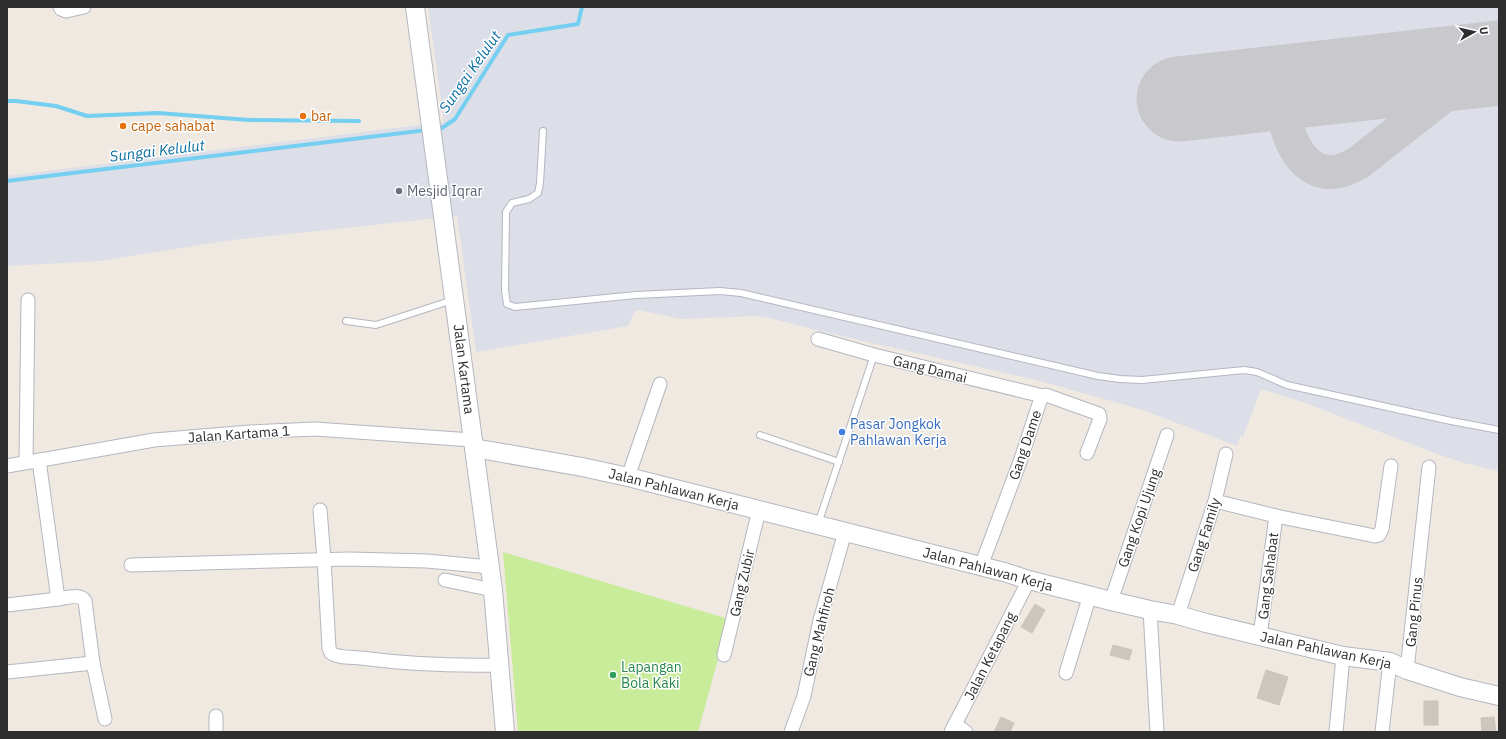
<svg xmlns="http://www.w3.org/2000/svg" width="1506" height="739" viewBox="0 0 1506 739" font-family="'IBM Plex Sans',sans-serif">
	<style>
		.airport { fill: #dcdee8 }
		.pitch { fill: #c9ec9a }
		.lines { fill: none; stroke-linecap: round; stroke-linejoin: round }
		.stream { stroke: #75cff0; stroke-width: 4 }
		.taxiway { stroke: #c9c8cc; stroke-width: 34 }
		.runway { stroke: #c9c8cc; stroke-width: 85 }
		.building { fill: #cbc7bf; stroke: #cbc5ba }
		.lane-casing { stroke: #b4b7c1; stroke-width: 8 }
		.street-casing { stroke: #b4b7c1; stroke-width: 15 }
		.secondary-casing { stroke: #b4b7c1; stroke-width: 20 }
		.lane { stroke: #fff; stroke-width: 6 }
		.street { stroke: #fff; stroke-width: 13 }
		.secondary { stroke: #fff; stroke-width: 18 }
		.food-dot { fill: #e8710a; stroke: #fff; stroke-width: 1.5 }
		.worship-dot { fill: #6b7280; stroke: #fff; stroke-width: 1.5 }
		.shop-dot { fill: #3f7fe0; stroke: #fff; stroke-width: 1.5 }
		.leisure-dot { fill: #2e9e5b; stroke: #fff; stroke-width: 1.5 }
		.labels { text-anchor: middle; stroke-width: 3; stroke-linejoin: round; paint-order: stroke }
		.food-label { font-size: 14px; fill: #c56008; stroke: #fff; text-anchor: start }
		.worship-label { font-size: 14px; fill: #5b616d; stroke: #fff; text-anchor: start }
		.street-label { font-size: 14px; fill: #2e2e2e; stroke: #fff }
		.shop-label { font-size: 14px; fill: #366cbe; stroke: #fff; text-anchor: start }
		.leisure-label { font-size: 14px; fill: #27864d; stroke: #fff; text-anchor: start }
		.water-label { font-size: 15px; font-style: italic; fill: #0d6fa3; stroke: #fff }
	</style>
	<rect width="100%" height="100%" fill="#efe9e1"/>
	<path class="airport" d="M428 7H1499V471L1464 463 1434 453 1306 403 1261 389 1243 437 1240 436 1237 446 1143 410 1036 380 824 332 774 319 758 316 681 319 638 310 635 311 628 326 476 352 457 216 232 240 99 261 7 266V176L444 122Z"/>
	<path class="pitch" d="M503 552 729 619 698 732H518Z"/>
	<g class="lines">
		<g class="stream">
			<path d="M7 101H16L56 106 87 116 158 113 249 120 359 121"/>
			<path d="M436 129 442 128 455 119 508 35 578 24 582 7"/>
			<path d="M7 181 427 130"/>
		</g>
		<path class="taxiway" d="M1369 78C1354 73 1328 61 1313 63 1306 64 1301 72 1297 77 1292 85 1286 95 1285 105 1282 131 1302 175 1332 172 1342 172 1350 167 1358 163L1483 65"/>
		<path class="runway" d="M1179 99 1499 63"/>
	</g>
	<g class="building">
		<path d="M1035 604 1045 610 1032 633 1021 627Z"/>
		<path d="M1113 645 1132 650 1129 660 1110 655Z"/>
		<path d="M1266 670 1288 677 1279 705 1257 698Z"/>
		<rect x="1424" y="701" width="14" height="24"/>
		<path d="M1001 717 1014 723 1010 732H994Z"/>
		<path d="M1494 717 1496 732H1482L1481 718Z"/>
	</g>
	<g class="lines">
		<g class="lane-casing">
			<g id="lane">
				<path d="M543 131 540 183 538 193 529 199 512 203 506 212 505 290 507 304 515 307 636 295 720 291 741 293 1098 376 1120 379 1142 380 1244 370 1257 372 1287 385 1451 421 1499 430"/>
				<path d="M346 321 376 325 453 300"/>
				<path d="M760 435 839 462"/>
				<path d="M818 524 874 355"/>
			</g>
		</g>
		<g class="street-casing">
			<g id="street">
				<path d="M60 7 61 9 66 11 84 7"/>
				<path d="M818 339 874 355 1043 396"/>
				<path d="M39 460 58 599C67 598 80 593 85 601L93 663 105 719"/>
				<path d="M26 462 28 300"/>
				<path d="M7 466 154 440 250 432 315 429 472 440"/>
				<path d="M628 477 660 384"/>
				<path d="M1215 501 1276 516 1375 536 1379 535 1382 529 1391 466"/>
				<path d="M320 510 324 559 329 648 331 653C338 658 351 657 361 658 407 664 453 666 499 665"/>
				<path d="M131 565 349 559 427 561 490 567"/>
				<path d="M981 566 1021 459 1041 398 1046 395 1099 414 1100 419 1087 453"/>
				<path d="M445 580 493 590"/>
				<path d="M1111 601 1167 435"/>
				<path d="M7 605 58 599"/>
				<path d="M1150 610 1157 732"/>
				<path d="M1178 615 1215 501 1226 454"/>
				<path d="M1260 636 1276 516"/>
				<path d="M724 655 759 510"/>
				<path d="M1407 670 1429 467"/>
				<path d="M7 672 93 663"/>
				<path d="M1066 673 1090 595"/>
				<path d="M955 724 966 732"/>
				<path d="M216 732V716"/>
				<path d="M791 732 804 696 820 620 845 532"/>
				<path d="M951 732 1029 580"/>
				<path d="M1336 732 1343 656"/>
				<path d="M1382 732 1390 662"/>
			</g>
		</g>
		<g class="secondary-casing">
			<g id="secondary">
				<path d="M415 7 493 590 505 732"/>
				<path d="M474 448 582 467 628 477 1004 572 1029 580 1111 601 1150 610 1178 615 1206 623 1343 656 1390 662 1407 670 1460 687 1499 696"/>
			</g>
		</g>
		<use href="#lane" class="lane"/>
		<use href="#street" class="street"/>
		<use href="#secondary" class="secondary"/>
	</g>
	<g class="food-dot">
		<circle cx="303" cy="116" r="4"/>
		<circle cx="123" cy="126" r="4"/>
	</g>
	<circle class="worship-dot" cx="399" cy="191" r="4"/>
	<circle class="shop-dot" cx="842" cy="432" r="4"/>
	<circle class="leisure-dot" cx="613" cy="675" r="4"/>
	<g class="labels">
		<g class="food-label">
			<text x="311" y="121">bar</text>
			<text x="131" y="131">cape sahabat</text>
		</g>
		<g class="worship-label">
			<text x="407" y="196">Mesjid Iqrar</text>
		</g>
		<g class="street-label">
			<text transform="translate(464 369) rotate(83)" y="5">Jalan Kartama</text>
			<text transform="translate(930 369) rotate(14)" y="5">Gang Damai</text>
			<text transform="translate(239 434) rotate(-4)" y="5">Jalan Kartama 1</text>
			<text transform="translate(1025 445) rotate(-71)" y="5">Gang Dame</text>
			<text transform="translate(674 489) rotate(14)" y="5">Jalan Pahlawan Kerja</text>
			<text transform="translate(1139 518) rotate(-71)" y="5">Gang Kopi Ujung</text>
			<text transform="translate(1204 535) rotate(-72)" y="5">Gang Family</text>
			<text transform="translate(988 569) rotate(15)" y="5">Jalan Pahlawan Kerja</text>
			<text transform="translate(1268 576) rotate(-83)" y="5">Gang Sahabat</text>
			<text transform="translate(742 583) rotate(-77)" y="5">Gang Zubir</text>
			<text transform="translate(1414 612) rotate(-84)" y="5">Gang Pinus</text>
			<text transform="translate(819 632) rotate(-76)" y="5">Gang Mahfiroh</text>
			<text transform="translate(1326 650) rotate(12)" y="5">Jalan Pahlawan Kerja</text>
			<text transform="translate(990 656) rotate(-63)" y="5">Jalan Ketapang</text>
		</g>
		<g class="shop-label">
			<text x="850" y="429">Pasar Jongkok<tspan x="850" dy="16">Pahlawan Kerja</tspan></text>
		</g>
		<g class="leisure-label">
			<text x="621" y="672">Lapangan<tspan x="621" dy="16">Bola Kaki</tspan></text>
		</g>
		<g class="water-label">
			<text transform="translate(470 72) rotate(-55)" y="5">Sungai Kelulut</text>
			<text transform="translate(157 151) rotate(-7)" y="5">Sungai Kelulut</text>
		</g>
	</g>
	<rect width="1506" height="739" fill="none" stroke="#2e2e2e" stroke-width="16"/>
	<g transform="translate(1474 32) rotate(82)" stroke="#ffffff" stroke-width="3" paint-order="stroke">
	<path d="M0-3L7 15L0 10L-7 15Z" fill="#2e2e2e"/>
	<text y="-6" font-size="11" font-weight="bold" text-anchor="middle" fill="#2e2e2e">U</text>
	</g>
</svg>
